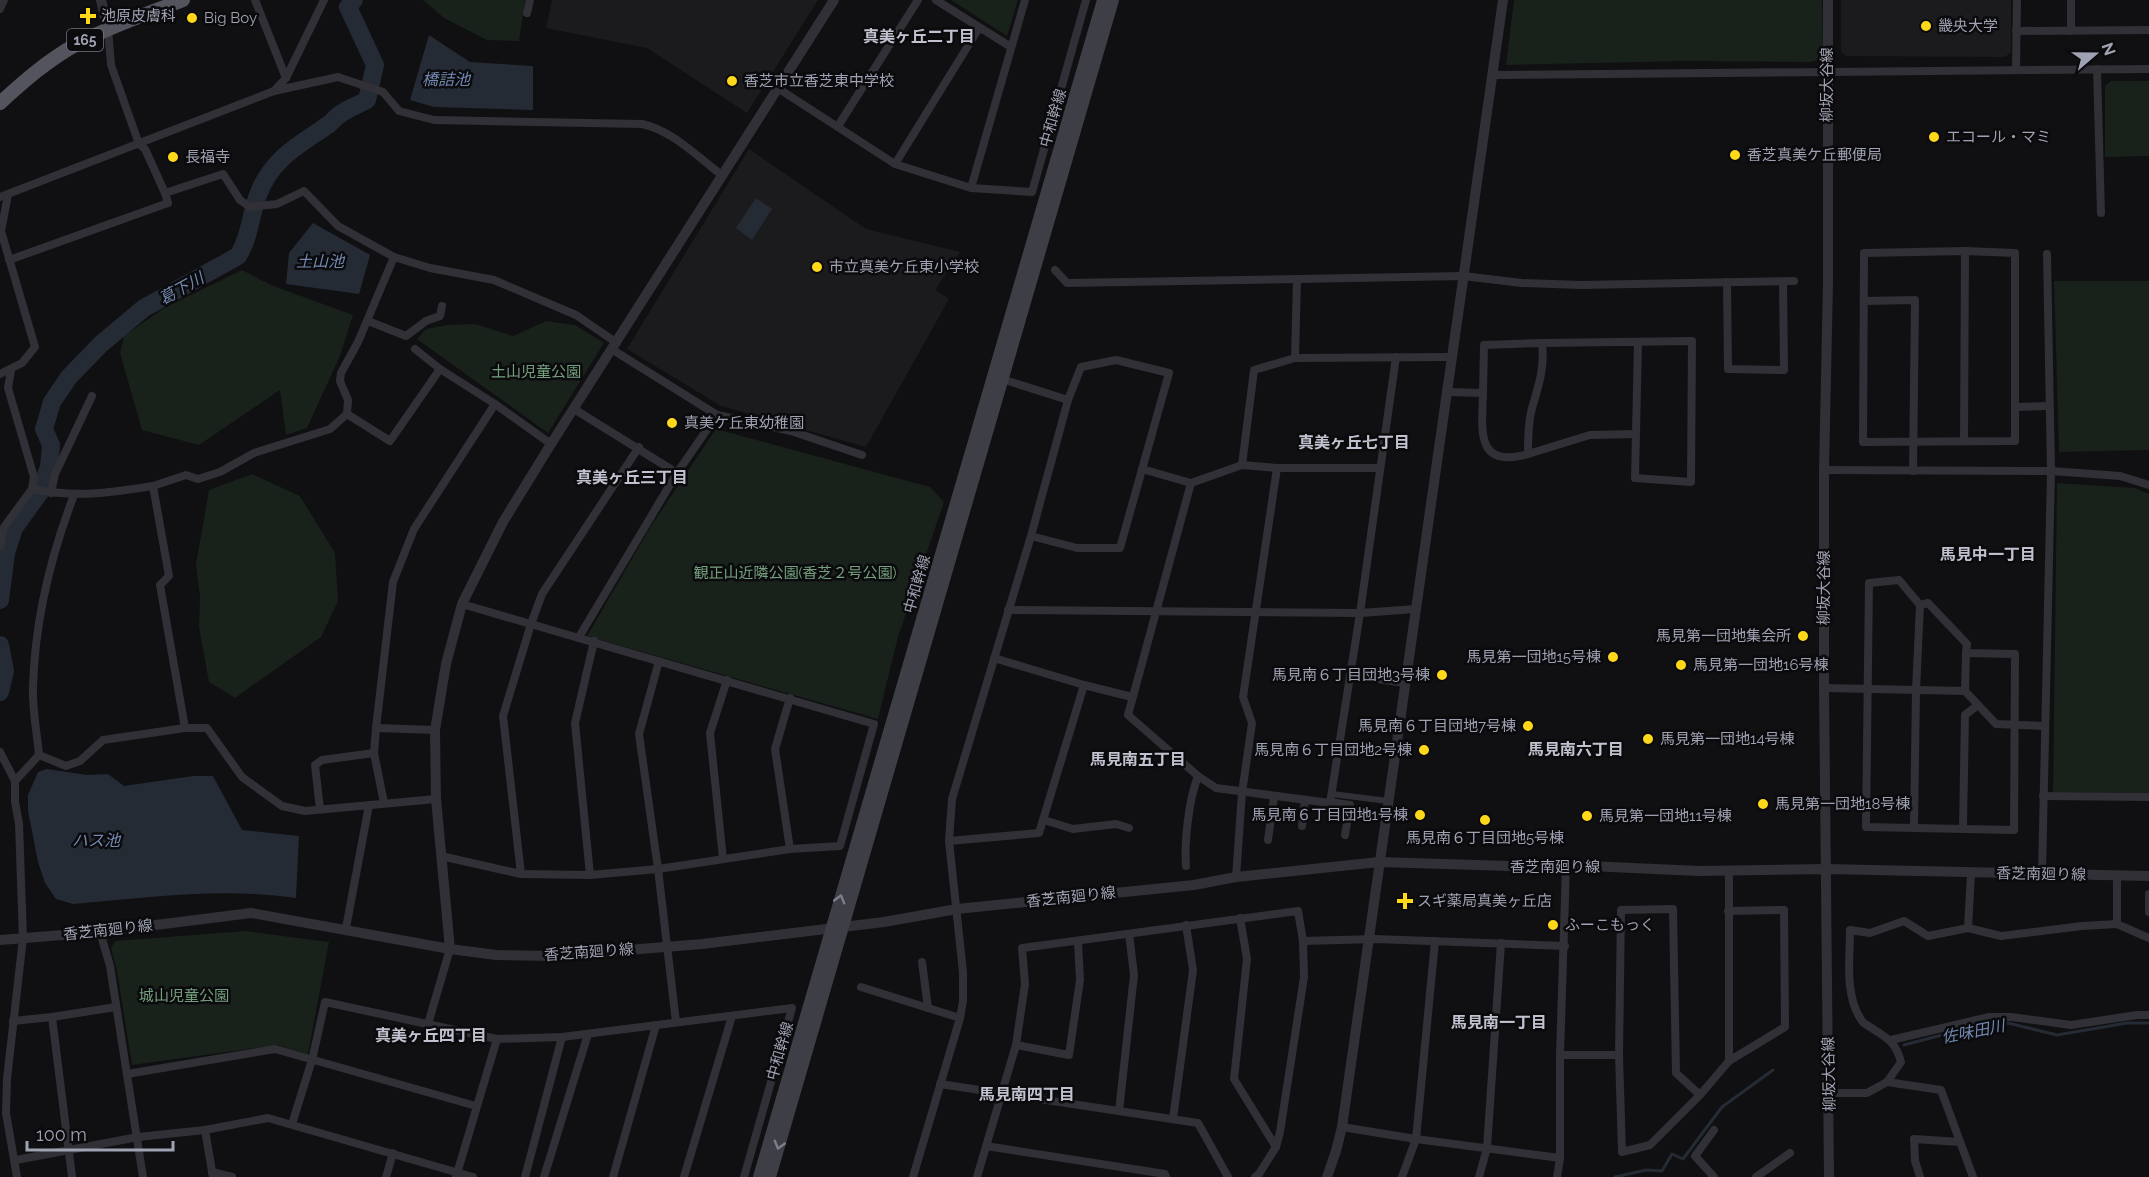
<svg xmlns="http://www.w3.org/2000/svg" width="2149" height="1177" viewBox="0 0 2149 1177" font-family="Raleway,'Noto Sans JP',sans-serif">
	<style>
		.built { fill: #1b1b1e }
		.green { fill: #19211b }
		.water { fill: #252b35 }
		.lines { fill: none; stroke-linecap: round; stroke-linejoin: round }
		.stream { stroke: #252b35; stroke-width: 3 }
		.river { stroke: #252b35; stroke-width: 18 }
		.pedestrian { stroke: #303036; stroke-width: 6 }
		.minor { stroke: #303036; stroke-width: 8 }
		.tertiary { stroke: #303036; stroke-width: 10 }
		.secondary { stroke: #3e3f46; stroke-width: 12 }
		.trunk { stroke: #54545e; stroke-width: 14 }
		.oneway { stroke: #7d7f8d }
		.poi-dot { fill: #ffd919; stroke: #0b0a0c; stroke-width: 2 }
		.labels { text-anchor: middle; stroke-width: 5; stroke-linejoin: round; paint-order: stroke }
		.shield { fill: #0b0a0c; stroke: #737481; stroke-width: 1.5 }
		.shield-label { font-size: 14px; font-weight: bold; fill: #9fa2b3 }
		.poi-label { font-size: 15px; fill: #9fa2b3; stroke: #0b0a0c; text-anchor: start }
		.street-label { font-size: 15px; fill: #9fa2b3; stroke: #0b0a0c }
		.park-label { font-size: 15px; fill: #74a07e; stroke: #0b0a0c }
		.neighbourhood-label { font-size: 16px; font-weight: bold; fill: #c0c2cf; stroke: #0b0a0c }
		.water-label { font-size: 16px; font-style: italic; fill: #7289b2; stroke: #0b0a0c }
	</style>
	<rect width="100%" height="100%" fill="#100f11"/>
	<g class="built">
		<path d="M552 0H818L747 113 647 48 546 28Z"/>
		<path d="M1841 0H2011V52L2005 57 1846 56 1841 52Z"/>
		<path d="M749 149 866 229 960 252 935 290 949 299 866 447 721 406 627 349Z"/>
	</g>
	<g class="green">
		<path d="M423 0H525L519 41 487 40 444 18Z"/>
		<path d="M951 0H1018L1007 36Z"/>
		<path d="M1514 0H1822L1823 55 1820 60 1810 62 1686 61 1506 65Z"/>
		<path d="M2111 81H2149V156L2105 157V86Z"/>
		<path d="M242 270 271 285 353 315 340 356 307 428 286 435 280 390 199 445 142 430 120 353 124 336 164 308Z"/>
		<path d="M2054 281H2149V450L2059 452Z"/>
		<path d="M546 321 575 325 604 343 548 433 417 339 426 329 447 325 475 324 513 336Z"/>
		<path d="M716 429 930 487 944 502 898 637 878 719 587 636 651 526Z"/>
		<path d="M252 474 300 496 335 553 338 601 321 637 235 698 209 682 199 627 200 597 196 564 209 490Z"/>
		<path d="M2057 483 2135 488 2149 494V793L2053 792Z"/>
		<path d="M245 931 329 942 308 1054 277 1045 132 1065 117 971 111 948 115 941Z"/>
	</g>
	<g class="water">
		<path d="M429 35 470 62 533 66V110L434 107 410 100Z"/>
		<path d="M756 198 772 209 752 240 736 228Z"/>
		<path d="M313 223 370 255 359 294 286 284 289 253Z"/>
		<path d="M47 769 87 775 108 774 124 786 193 776H213L242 830 299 836 296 898C222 887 147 898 73 904L56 899 45 883 38 862 28 811V795L38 772Z"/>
	</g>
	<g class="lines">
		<g class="stream">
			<path d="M1904 1045 1942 1035 2008 1023 2057 1035 2127 1023H2149"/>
			<path d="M1615 1177 1646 1170 1662 1171 1672 1154 1683 1159 1722 1107 1773 1070"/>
		</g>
		<g class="river">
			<path d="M0 600 6 553 14 528 40 492 49 467 51 445 44 429 52 402 69 377 101 344 144 308 238 256C250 237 250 216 258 195 271 159 299 145 328 125 332 122 335 118 339 115 347 109 358 105 367 100L375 65 348 7 354 0"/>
			<path d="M0 645 5 671 0 692"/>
		</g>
		<g class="pedestrian">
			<path d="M1350 676 1405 684"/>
			<path d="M1332 794 1388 801"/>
		</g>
		<g class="minor">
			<path d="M255 0 286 78"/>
			<path d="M936 0 1011 47"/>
			<path d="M2071 0V31"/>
			<path d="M0 9 4 0"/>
			<path d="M527 13 530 0"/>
			<path d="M108 29 111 65 139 144 145 149 165 193 223 174 240 200 250 207 277 204 304 191 338 226 394 257 430 268 494 280 576 315 617 343"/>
			<path d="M2016 31 2149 30"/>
			<path d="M2097 69 2101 213"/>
			<path d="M2016 70 2017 0"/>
			<path d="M1493 75 2149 69"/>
			<path d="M779 89 895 164 971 188 1032 192 1086 0"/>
			<path d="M274 91 338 77 383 92 399 111 434 120 642 124C672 130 699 158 723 176"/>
			<path d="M838 126 918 0"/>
			<path d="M895 164 979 28"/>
			<path d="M971 188 1025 0"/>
			<path d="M0 197 274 91 286 78 324 0"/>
			<path d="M1965 251 2015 253V441L1863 442 1864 253Z"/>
			<path d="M394 257 358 342 341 373 340 381 348 400 347 414 390 441 440 369"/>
			<path d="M9 260 168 203 165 193"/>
			<path d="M1055 270 1067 283 1463 276 1522 283 1581 285 1794 281"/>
			<path d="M1727 282 1728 369 1784 370 1783 282"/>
			<path d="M1864 301 1915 300 1913 471"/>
			<path d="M368 321 406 336 426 321 440 316 442 306"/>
			<path d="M1542 343 1692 341 1691 482 1635 478 1638 342"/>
			<path d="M415 349 440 369 495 404"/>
			<path d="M613 350 717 415 791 431 862 455"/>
			<path d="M1295 358 1297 279"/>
			<path d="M0 374 22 363 35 347 1 231 8 195"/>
			<path d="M1002 379 1068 400"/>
			<path d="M1446 392 1483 393 1484 345 1542 343C1545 370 1538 386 1531 412 1528 426 1528 440 1528 454 1475 469 1482 430 1483 393"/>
			<path d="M2015 407 2049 406"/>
			<path d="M574 409 677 473"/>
			<path d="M1964 441 1965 251"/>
			<path d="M1528 454 1590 435 1636 434"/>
			<path d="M1242 465 1254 370 1295 358 1451 357"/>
			<path d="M1380 468H1277L1242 465 1191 483 1128 715 1198 776 1216 788 1330 803 1360 613 1396 357"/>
			<path d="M1142 469 1191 483"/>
			<path d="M1824 470 2051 471 2120 476 2149 485"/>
			<path d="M153 486 186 475 198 479 220 472 254 453 330 429 347 414"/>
			<path d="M32 489C77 498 108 493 153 486L169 576 160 585 185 728"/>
			<path d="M51 493 55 474 92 396"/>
			<path d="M0 547 4 527 32 489 34 477 8 388 11 370"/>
			<path d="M1899 580 1920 605 1928 603 1967 644 1966 653 2015 654 2014 830 1866 827 1869 583Z"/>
			<path d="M1008 610 1360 613 1416 609"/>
			<path d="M579 637 677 473 717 415"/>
			<path d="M659 661 639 734 658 869 676 1022"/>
			<path d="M1084 685 1132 697"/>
			<path d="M1824 688 1965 691 1996 724 2044 726"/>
			<path d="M1965 691 1966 653"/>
			<path d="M376 728 374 753 384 803"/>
			<path d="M435 730 376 728 393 582 414 529 495 404 551 444"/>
			<path d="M0 752 15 781V802L19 824 23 938 7 1079 6 1113 17 1177"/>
			<path d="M39 755 66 766 80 761 103 740 185 728H207L242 777 282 806 305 811 436 799"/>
			<path d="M39 755C37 732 32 709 33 686 35 622 51 555 74 495"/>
			<path d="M15 781 39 755"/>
			<path d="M2043 796 2149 797"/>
			<path d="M1330 802 1350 805 1345 835"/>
			<path d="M320 809 315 765 322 760 374 753"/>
			<path d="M1044 820 1073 829 1116 824 1129 828"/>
			<path d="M1302 826 1305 800"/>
			<path d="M1963 827 1965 715 1978 705"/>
			<path d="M1914 828 1916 690 1920 605"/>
			<path d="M1268 840 1274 797"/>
			<path d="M949 841 1039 833 1084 685 994 658"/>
			<path d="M790 849 775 749 790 698"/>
			<path d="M441 856 521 874 590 875 658 869 790 849 840 846 874 724 462 604"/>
			<path d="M723 859 710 733 727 680"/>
			<path d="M1186 866C1184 842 1189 799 1198 776"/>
			<path d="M1729 870V1061"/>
			<path d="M2042 873 2051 471 2047 254"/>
			<path d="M521 874 503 716 531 624 542 594 639 447"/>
			<path d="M590 875 575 723 594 641"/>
			<path d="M2117 875V924L2149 938"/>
			<path d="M1236 877 1242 793 1252 723 1243 697 1277 468"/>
			<path d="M2149 894V912"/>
			<path d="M1240 918 1247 959 1234 1079 1276 1147"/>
			<path d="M346 928 369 805"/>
			<path d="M1968 928 1971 873"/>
			<path d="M100 932 110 966 143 1177"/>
			<path d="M1303 941 1375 939 1565 946"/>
			<path d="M922 962 928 1008"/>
			<path d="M861 987 960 1018"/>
			<path d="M52 1017 72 1177"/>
			<path d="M13 1021 52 1017 116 1007"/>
			<path d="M428 1024 450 949"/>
			<path d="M497 1039 562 1037"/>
			<path d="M1891 1040 1989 1017H2011L2071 1025 2137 1015H2149"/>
			<path d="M1016 1045 1069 1055 1080 980 1078 942"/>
			<path d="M1560 1055H1619"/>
			<path d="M127 1074 275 1049 476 1106"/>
			<path d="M1887 1082 1941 1090 1973 1177"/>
			<path d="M940 1084 1198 1123 1228 1177"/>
			<path d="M1829 1093H1867L1887 1082 1901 1062C1896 1043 1889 1039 1873 1029 1869 1026 1864 1024 1862 1021 1844 996 1850 958 1850 930L1870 933 1904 921 1928 936 1968 928 2001 936 2082 926 2117 924"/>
			<path d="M1700 1095 1676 1073 1673 909 1621 910 1619 1055 1622 1152 1650 1145 1700 1095 1729 1061 1785 1027 1784 910 1728 911"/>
			<path d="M1119 1111 1134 975 1129 934"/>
			<path d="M1173 1119 1193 970 1186 925"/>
			<path d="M292 1124 312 1060 325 1002 497 1039 456 1177"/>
			<path d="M1342 1127 1416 1139 1560 1158"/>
			<path d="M205 1130 213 1177"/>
			<path d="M986 1146 1165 1174 1166 1177"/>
			<path d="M16 1160 138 1137 205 1130 268 1118 473 1177"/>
			<path d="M212 1172 232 1177"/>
			<path d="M386 1177 393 1153"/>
			<path d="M525 1177 562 1037 792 1008 744 1177"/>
			<path d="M544 1177 588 1034"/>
			<path d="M613 1177 656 1025"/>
			<path d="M684 1177 732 1016"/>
			<path d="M913 1177 960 1018 963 1001V972L949 841 952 799 1031 536 1068 400 1081 367 1116 360 1169 373 1120 548H1077L1031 536"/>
			<path d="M977 1177 1016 1045 1025 984 1022 948 1298 911 1303 941 1304 977 1280 1132 1276 1147 1259 1174 1255 1177"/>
			<path d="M1402 1177 1416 1139 1435 941"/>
			<path d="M1479 1177 1487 1148 1501 943"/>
			<path d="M1557 1177 1560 1158V1055L1566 865"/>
			<path d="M1714 1177 1695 1156 1714 1130"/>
			<path d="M1756 1177 1790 1153"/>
			<path d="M1920 1177 1915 1161 1914 1139 1960 1142"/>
		</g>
		<g class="tertiary">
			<path d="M101 0 108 29"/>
			<path d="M1828 0V283L1824 470V688L1829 1177"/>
			<path d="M0 940 100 932 251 913 450 949 496 955 554 956 702 944 884 922 957 909 1194 885 1236 877 1379 862 1509 866 1566 865 1699 871 1826 869 2149 876"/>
			<path d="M450 949 436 799 435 730 446 664 462 604 503 522 551 444 834 0"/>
			<path d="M1327 1177 1336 1151 1342 1127 1503 0"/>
		</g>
		<g class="secondary">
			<path d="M759 1177 1103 0"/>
			<path d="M770 1177 1113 0"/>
		</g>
		<path class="trunk" d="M0 103C24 81 48 60 77 44 110 26 147 14 183 0"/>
	</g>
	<defs><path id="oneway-chevron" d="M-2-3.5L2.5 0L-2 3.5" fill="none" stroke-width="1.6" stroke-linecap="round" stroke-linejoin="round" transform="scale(1.5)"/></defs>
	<g class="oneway">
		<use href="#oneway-chevron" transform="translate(840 899) rotate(-74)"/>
		<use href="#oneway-chevron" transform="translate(779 1145) rotate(106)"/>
	</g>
	<g class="poi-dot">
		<path d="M85 7h6v6h6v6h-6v6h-6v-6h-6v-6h6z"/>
		<circle cx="192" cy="18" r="6"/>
		<circle cx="1926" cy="26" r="6"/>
		<circle cx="732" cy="81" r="6"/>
		<circle cx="1934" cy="137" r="6"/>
		<circle cx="1735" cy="155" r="6"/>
		<circle cx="173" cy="157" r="6"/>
		<circle cx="817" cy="267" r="6"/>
		<circle cx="672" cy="423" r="6"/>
		<circle cx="1803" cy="636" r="6"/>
		<circle cx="1613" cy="657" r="6"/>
		<circle cx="1681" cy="665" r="6"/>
		<circle cx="1442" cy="675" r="6"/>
		<circle cx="1528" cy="726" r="6"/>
		<circle cx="1648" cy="739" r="6"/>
		<circle cx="1424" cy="750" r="6"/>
		<circle cx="1763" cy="804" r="6"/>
		<circle cx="1420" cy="815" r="6"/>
		<circle cx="1587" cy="816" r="6"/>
		<circle cx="1485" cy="820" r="6"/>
		<path d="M1402 892h6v6h6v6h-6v6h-6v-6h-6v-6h6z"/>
		<circle cx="1553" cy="925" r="6"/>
	</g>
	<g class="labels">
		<rect class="shield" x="67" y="29" width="36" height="22" rx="4.5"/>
		<g class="shield-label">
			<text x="85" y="45">165</text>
		</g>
		<g class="poi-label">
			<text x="101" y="21">池原皮膚科</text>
			<text x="204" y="23">Big Boy</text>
			<text x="1938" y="31">畿央大学</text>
			<text x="744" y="86">香芝市立香芝東中学校</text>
			<text x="1946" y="142">エコール・マミ</text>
			<text x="1747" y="160">香芝真美ケ丘郵便局</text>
			<text x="185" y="162">長福寺</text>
			<text x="829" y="272">市立真美ケ丘東小学校</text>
			<text x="684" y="428">真美ケ丘東幼稚園</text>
			<text x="1791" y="641" text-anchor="end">馬見第一団地集会所</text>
			<text x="1601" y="662" text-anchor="end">馬見第一団地15号棟</text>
			<text x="1693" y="670">馬見第一団地16号棟</text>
			<text x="1430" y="680" text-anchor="end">馬見南６丁目団地3号棟</text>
			<text x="1516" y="731" text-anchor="end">馬見南６丁目団地7号棟</text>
			<text x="1660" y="744">馬見第一団地14号棟</text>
			<text x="1412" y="755" text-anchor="end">馬見南６丁目団地2号棟</text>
			<text x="1775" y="809">馬見第一団地18号棟</text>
			<text x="1408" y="820" text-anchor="end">馬見南６丁目団地1号棟</text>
			<text x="1599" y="821">馬見第一団地11号棟</text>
			<text x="1485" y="843" text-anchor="middle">馬見南６丁目団地5号棟</text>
			<text x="1417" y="906">スギ薬局真美ヶ丘店</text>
			<text x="1565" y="930">ふーこもっく</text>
		</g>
		<g class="street-label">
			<text transform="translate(1827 85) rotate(-90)" y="5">柳坂大谷線</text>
			<text transform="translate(1053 118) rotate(-74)" y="5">中和幹線</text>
			<text transform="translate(917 584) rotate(-74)" y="5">中和幹線</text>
			<text transform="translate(1824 588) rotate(-90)" y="5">柳坂大谷線</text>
			<text x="1555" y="872">香芝南廻り線</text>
			<text transform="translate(2041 874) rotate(1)" y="5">香芝南廻り線</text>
			<text transform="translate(1071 897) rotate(-6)" y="5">香芝南廻り線</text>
			<text transform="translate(108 930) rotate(-6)" y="5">香芝南廻り線</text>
			<text transform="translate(589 952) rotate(-4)" y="5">香芝南廻り線</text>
			<text transform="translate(780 1051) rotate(-74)" y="5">中和幹線</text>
			<text transform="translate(1829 1074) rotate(-91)" y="5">柳坂大谷線</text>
		</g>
		<g class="park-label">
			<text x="536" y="377">土山児童公園</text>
			<text x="795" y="578">観正山近隣公園(香芝２号公園)</text>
			<text x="184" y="1001">城山児童公園</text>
		</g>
		<g class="neighbourhood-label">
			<text x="919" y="42">真美ヶ丘二丁目</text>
			<text x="1354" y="448">真美ヶ丘七丁目</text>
			<text x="632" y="483">真美ヶ丘三丁目</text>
			<text x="1988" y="560">馬見中一丁目</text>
			<text x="1576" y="755">馬見南六丁目</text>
			<text x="1138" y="765">馬見南五丁目</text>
			<text x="1499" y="1028">馬見南一丁目</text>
			<text x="431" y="1041">真美ヶ丘四丁目</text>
			<text x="1027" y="1100">馬見南四丁目</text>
		</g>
		<g class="water-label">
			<text x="446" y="85">橋詰池</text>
			<text x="320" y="267">土山池</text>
			<text transform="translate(181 288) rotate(-29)" y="6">葛下川</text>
			<text x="96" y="846">ハス池</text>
			<text transform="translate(1973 1031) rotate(-11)" y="6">佐味田川</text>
		</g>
	</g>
	<g transform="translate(2095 54) rotate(70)" stroke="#0b0a0c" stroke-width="4.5" paint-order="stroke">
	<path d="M0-4.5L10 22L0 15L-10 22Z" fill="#9fa2b3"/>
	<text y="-9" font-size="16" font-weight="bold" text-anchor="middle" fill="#9fa2b3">N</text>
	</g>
	<path d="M27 1141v9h146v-9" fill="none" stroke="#9fa2b3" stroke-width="3"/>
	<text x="36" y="1141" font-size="18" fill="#9fa2b3" stroke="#0b0a0c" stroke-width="4.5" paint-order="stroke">100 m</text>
</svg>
